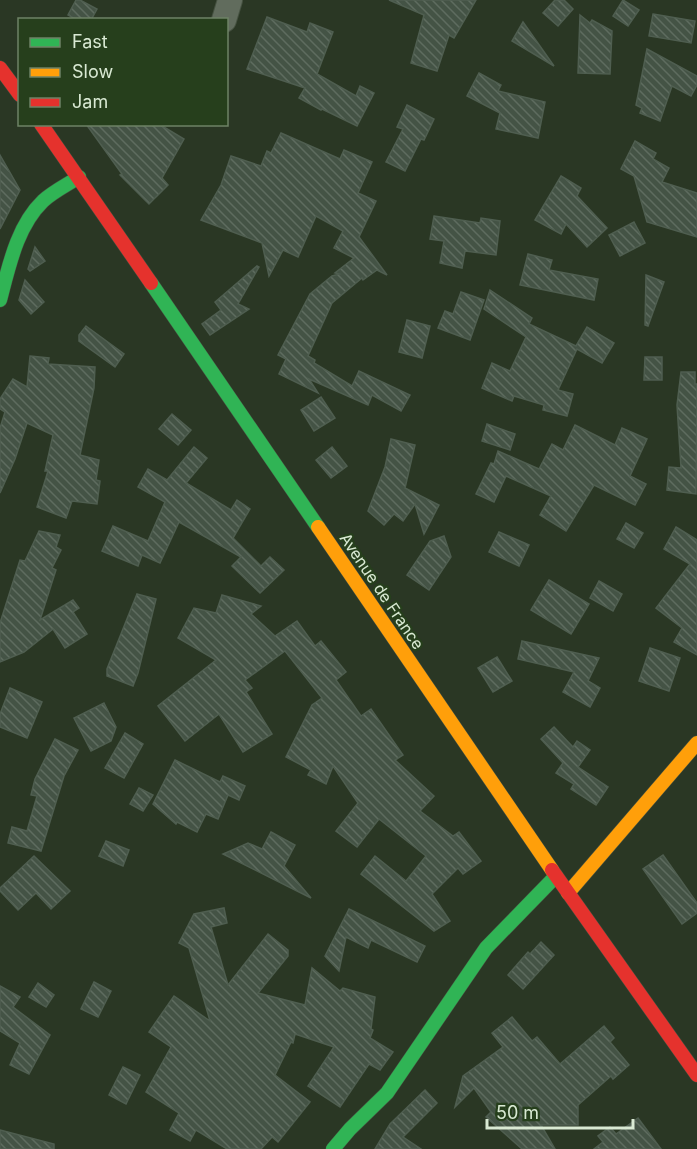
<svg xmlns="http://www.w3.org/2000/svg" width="697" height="1149" viewBox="0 0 697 1149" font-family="Inter,sans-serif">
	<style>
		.building { fill: url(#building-back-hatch); stroke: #4f5e50; stroke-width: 1.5 }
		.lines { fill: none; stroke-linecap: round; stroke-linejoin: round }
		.street-casing { stroke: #465241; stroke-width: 26 }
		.fast-casing { stroke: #465241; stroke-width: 15 }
		.slow-casing { stroke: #465241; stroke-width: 15 }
		.jam-casing { stroke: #465241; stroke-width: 15 }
		.street { stroke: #616c5d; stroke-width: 24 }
		.fast { stroke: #30b455; stroke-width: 14 }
		.slow { stroke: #ff9f0a; stroke-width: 14 }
		.jam { stroke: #e5322d; stroke-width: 14 }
		.labels { text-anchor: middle; stroke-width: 4.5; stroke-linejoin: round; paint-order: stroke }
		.street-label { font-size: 16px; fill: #d9e9d3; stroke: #263f1c }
	</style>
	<defs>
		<pattern id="building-back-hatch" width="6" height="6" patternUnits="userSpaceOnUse" patternTransform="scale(1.5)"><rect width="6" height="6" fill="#445345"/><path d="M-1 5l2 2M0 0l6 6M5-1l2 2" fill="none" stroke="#5e6c5f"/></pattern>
	</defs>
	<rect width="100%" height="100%" fill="#2a3724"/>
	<g class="building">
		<path d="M76 0H80L97 9 91 20H77L68 15Z"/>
		<path d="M389 0H476L454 38 449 35 437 71 411 63 424 15Z"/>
		<path d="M555 0H564L573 9 558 26 543 13Z"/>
		<path d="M623 0 639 10 628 26 613 16Z"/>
		<path d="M653 14 695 21 691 43 649 36Z"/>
		<path d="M580 15 590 23 592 20 612 31 610 74 578 73Z"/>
		<path d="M267 17 307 32 310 23 333 32 317 74 356 96 360 86 374 93 357 126 322 109 321 110 299 98 305 88 247 69Z"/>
		<path d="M523 22 554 66 512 41Z"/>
		<path d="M647 49 697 76V85L691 96 672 86 660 121 640 113 642 108 636 105Z"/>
		<path d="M479 73 501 85 498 91 545 102 538 138 496 129 500 113 467 96Z"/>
		<path d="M407 105 434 119 424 140 421 139 405 171 386 162 403 129 397 127Z"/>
		<path d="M86 124H159L184 139 162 178 168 185 149 204 120 175 122 174Z"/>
		<path d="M281 133 340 159 344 150 372 162 358 193 376 201 359 237 387 275 377 270 363 280 362 278 332 303 308 356 315 360 314 363 352 386 359 371 410 395 401 411 372 395 368 405 309 379 318 393 279 374 286 359 278 355 310 294 332 276 339 274 335 273 354 258 334 248 343 231 316 216 298 257 283 250 269 276 262 243 201 220 221 185 231 156 261 166 267 151 271 153Z"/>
		<path d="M635 141 656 153 653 159 669 168 662 182 697 193V237L647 222 634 176 621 169Z"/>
		<path d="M0 155 20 190 0 229Z"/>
		<path d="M561 176 581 188 577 196 607 228 587 247 566 224 561 234 535 220Z"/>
		<path d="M434 216 480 223 481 218 500 221 496 255 465 251 462 268 440 263 444 241 430 239Z"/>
		<path d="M634 222 645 243 620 256 609 235Z"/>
		<path d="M35 247 45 261 30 271 28 269Z"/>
		<path d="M528 254 552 260 549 270 598 279 594 300 520 285Z"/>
		<path d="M257 266 259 267 238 304 249 309 210 335 202 324 221 310 215 302Z"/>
		<path d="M646 275 664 282 648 326 645 325Z"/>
		<path d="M25 280 44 302 31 314 19 300Z"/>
		<path d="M490 290 532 318 529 324 576 346 587 327 614 343 602 363 577 349 558 390 573 394 567 416 543 410 544 405 514 396 512 401 482 388 492 363 510 371 526 337 484 309Z"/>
		<path d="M461 292 484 300 470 340 438 328 445 311 453 314Z"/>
		<path d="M407 320 430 326 422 358 399 352Z"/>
		<path d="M86 326 124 354 115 367 79 341V335Z"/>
		<path d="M30 356 49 358 48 364 95 367 94 388 80 455 99 460 96 480 100 481 97 504 72 501 66 518 37 507 48 471H45L53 435 27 423 15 459 0 493V428L5 412 0 409V399L13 379 27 387Z"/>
		<path d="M645 357H662V380H644Z"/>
		<path d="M681 372H695V384H697L696 494 667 490 669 467 681 468 677 405Z"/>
		<path d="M321 397 335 418 314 431 301 410Z"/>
		<path d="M172 414 191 430 178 445 159 429Z"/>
		<path d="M487 424 515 434 510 450 482 441Z"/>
		<path d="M575 425 615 445 622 428 647 439 630 476 646 484 635 505 594 485 566 531 540 515 551 496 506 476 494 502 476 494 491 463 494 464 498 451 539 469 552 444 563 450Z"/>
		<path d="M391 439 415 445 405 488 439 505 424 534 415 504 403 521 394 514 384 525 368 511 385 467Z"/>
		<path d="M194 447 207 458 186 483 231 510 237 500 250 509 233 538 261 566 270 557 284 570 260 593 232 566 241 557 179 522 160 563 142 555 138 566 102 551 113 526 148 541 165 502 138 487 148 469 167 480Z"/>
		<path d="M332 447 347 466 331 478 316 460Z"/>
		<path d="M626 523 643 533 634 548 617 539Z"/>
		<path d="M676 527 697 540V655L674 642 682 628 656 608 690 564 664 549Z"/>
		<path d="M39 531 60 535 56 547 61 550 52 568 56 570 40 620 73 600 79 608 73 612 87 634 65 648 53 629 24 652 0 662V623L20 560 25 561Z"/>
		<path d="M499 532 529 545 519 566 489 552Z"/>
		<path d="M444 536 451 557 429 590 407 575 430 541Z"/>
		<path d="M549 580 589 604 571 634 531 610Z"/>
		<path d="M599 581 622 594 613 611 590 598Z"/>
		<path d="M137 594 156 599 138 673 133 686 107 676V669Z"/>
		<path d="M222 595 261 606 251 614 275 636 297 621 315 646 321 641 346 672 336 680 361 716 371 709 403 755 395 760 434 796 420 811 453 836 459 832 481 861 463 874 458 868 432 894 450 921 434 931 361 874 375 856 406 881 426 856 379 819 357 847 336 831 358 803 333 766 326 784 308 775 311 770 286 757 312 705 322 698 285 651 245 680 252 688 246 692 272 734 243 752 219 714 185 741 158 706 216 660 178 638 194 608 216 613Z"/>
		<path d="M522 641 599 658 588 681 600 688 590 707 563 692 574 672 518 659Z"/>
		<path d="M650 648 680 658 669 691 639 681Z"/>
		<path d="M497 657 512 681 493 692 478 668Z"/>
		<path d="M10 688 42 702 27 738 0 727V714Z"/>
		<path d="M104 703 116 727 111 741 91 751 74 718Z"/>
		<path d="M554 727 573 747 577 741 590 750 578 767 608 787 596 805 571 789 574 784 556 773 563 763 541 739Z"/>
		<path d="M125 733 143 744 124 778 105 768Z"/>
		<path d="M55 739 78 750 64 776 41 851 8 843 12 827 27 831 37 796 31 795 35 779Z"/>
		<path d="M175 760 220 782 223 776 245 786 239 800 228 795 218 819 206 814 197 832 177 822 176 824 153 804Z"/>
		<path d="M139 788 153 795 143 811 130 804Z"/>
		<path d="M271 832 295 845 284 866 311 898 223 854 248 843 262 849Z"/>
		<path d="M106 841 129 850 123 866 99 856Z"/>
		<path d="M663 855 697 903V913L682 924 643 869Z"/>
		<path d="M34 856 70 891 51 909 36 893 18 910 0 891V888Z"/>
		<path d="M224 908 227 923 211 927 228 985 268 934 288 950V956L258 993 305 1005 312 968 340 991 343 988 375 997 371 1029 373 1030 370 1038 393 1052 380 1070 369 1064 340 1107 308 1086 334 1047 295 1034 293 1043 291 1042 275 1075 310 1102 278 1142 272 1137 261 1149H227L196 1130 190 1141 170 1130 179 1113 146 1092 171 1047 149 1032 174 996 210 1021 189 948 179 943 194 914Z"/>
		<path d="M349 909 425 946 417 962 371 940 368 948 346 937 339 971 325 956Z"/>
		<path d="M541 942 554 955 523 989 508 975 528 952 530 954Z"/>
		<path d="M94 982 111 991 98 1017 81 1009Z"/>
		<path d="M38 983 54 995 46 1007 29 997Z"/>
		<path d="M0 986 20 997 13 1007 50 1035 29 1074 10 1065 20 1043 0 1031Z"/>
		<path d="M512 1017 532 1041 537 1037 560 1064 604 1026 614 1038 610 1042 629 1065 613 1079 611 1076 578 1105V1125H541L555 1149H522L486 1117 491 1112 474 1088 455 1107 463 1076 503 1047 492 1033Z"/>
		<path d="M123 1067 140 1075 126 1104 109 1095Z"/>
		<path d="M425 1090 437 1103 403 1137 421 1149H375L390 1124Z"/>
		<path d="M638 1118 661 1149H594L603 1142 598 1136 610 1127 616 1134Z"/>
		<path d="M0 1130 54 1144V1149H0Z"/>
	</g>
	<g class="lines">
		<g class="street-casing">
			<path id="street" d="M224 20 230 0"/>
		</g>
		<g class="fast-casing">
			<g id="fast">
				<path d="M151 283 318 527"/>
				<path d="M0 300C9 266 17 226 43 201 54 191 67 185 79 177"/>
				<path d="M333 1149 350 1129 387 1093 486 948 556 876"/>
			</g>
		</g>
		<g class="slow-casing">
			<g id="slow">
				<path d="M318 527 552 870"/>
				<path d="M568 893 697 743"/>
			</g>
		</g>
		<g class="jam-casing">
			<g id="jam">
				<path d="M0 68 20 95"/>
				<path d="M41 124 151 283"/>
				<path d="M552 870 697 1075"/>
			</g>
		</g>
		<use href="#street" class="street"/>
		<use href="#fast" class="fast"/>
		<use href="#slow" class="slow"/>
		<use href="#jam" class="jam"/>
	</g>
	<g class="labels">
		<g class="street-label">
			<text transform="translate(382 591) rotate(56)" y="6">Avenue de France</text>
		</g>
	</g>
	<rect x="18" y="18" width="210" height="108" fill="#263f1c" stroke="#6e8365" stroke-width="1.5"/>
	<rect x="30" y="38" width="30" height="9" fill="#30b455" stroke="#6e8365" stroke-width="1.5"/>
	<text x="72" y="48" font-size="18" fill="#d9e9d3">Fast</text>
	<rect x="30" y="68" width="30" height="9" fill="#ff9f0a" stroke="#6e8365" stroke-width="1.5"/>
	<text x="72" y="78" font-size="18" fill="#d9e9d3">Slow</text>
	<rect x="30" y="98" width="30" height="9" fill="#e5322d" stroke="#6e8365" stroke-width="1.5"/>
	<text x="72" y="108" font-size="18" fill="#d9e9d3">Jam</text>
	<path d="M487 1119v9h146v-9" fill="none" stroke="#d9e9d3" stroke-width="3"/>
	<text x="496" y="1119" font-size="18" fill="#d9e9d3" stroke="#263f1c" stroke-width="4.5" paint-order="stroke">50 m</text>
</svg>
